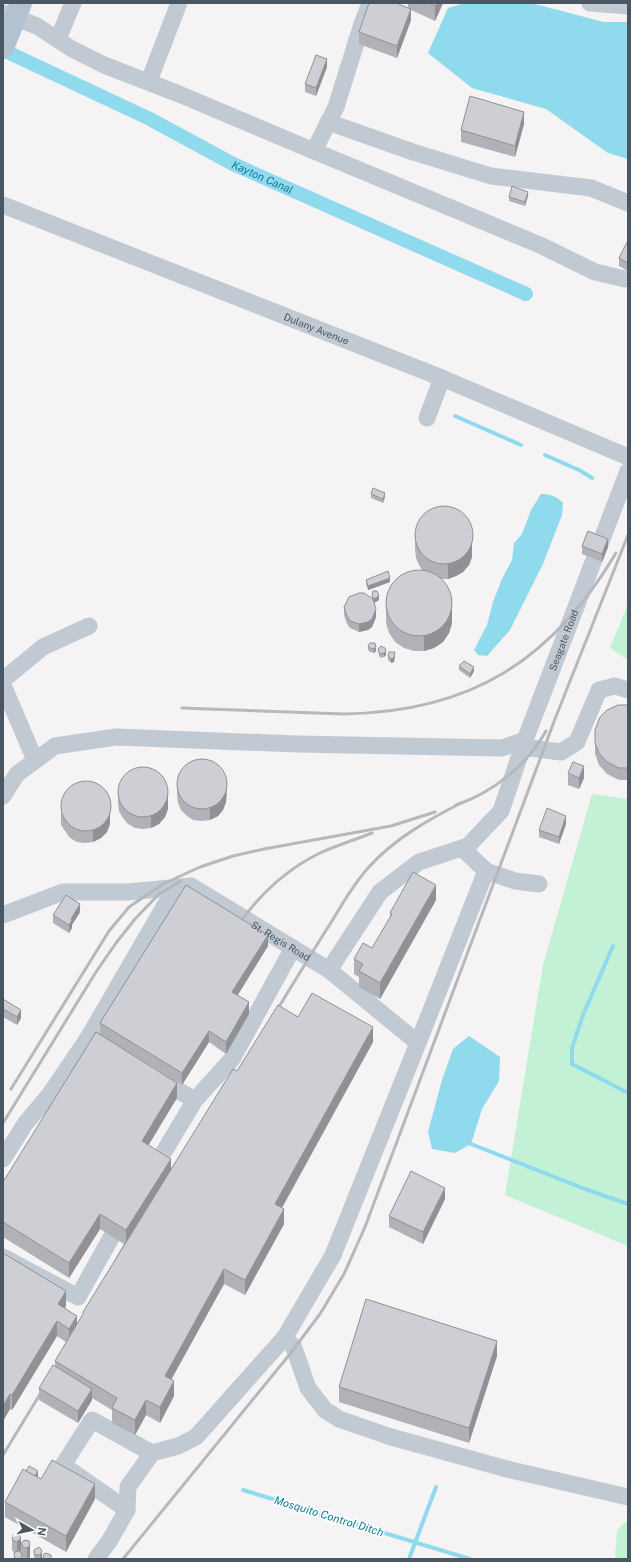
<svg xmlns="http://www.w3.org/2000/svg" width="631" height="1562" viewBox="0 0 631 1562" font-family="'Public Sans',sans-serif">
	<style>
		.green { fill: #c3f1d5 }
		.water { fill: #90daee }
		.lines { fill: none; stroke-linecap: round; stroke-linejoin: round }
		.stream { stroke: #90daee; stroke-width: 4 }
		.canal { stroke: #90daee; stroke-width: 14 }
		.minor { stroke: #c1cad2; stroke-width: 17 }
		.major { stroke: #b3c2d1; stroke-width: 22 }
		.rail { stroke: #b5b8bd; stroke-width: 3 }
		.wall { fill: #b0b2b7 }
		.shaded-wall { fill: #909195 }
		.building { fill: #cdcfd5; stroke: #909195 }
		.labels { text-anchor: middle; stroke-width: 3.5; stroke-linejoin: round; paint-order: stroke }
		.street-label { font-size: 10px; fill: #4a5661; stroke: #fff }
		.water-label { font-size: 11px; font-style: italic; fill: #0c7c9b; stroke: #fff }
	</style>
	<rect width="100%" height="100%" fill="#f5f3f3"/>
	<g class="green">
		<path d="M628 604V660L610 648Z"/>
		<path d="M592 794 628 799V1246L505 1195 543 965Z"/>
		<path d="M628 1520V1559H615L617 1530Z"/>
	</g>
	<g class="water">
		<path d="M465 3H531L604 22H628V159L608 153 546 109 472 88 428 53 448 8Z"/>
		<path d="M541 494C550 494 556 496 563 503L562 515 543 564 510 630 487 656 478 655 474 650 487 625 493 602 502 579 512 560 514 543 522 534 531 510Z"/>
		<path d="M469 1036 500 1057 499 1081 482 1109 471 1144 455 1153 432 1149 428 1132 442 1080 453 1049Z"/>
	</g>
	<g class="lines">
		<g class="stream">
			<path d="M455 416 521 445"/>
			<path d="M545 455 581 471 592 478"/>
			<path d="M613 946 583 1015 572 1048V1064L628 1093"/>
			<path d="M471 1144 585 1189 628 1204"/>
			<path d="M243 1490 470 1559"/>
			<path d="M409 1559 436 1487"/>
		</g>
		<path class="canal" id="s1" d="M3 50 150 119 233 164 526 294"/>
		<g class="minor">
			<path d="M590 3 628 6"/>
			<path d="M3 13 37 26 72 49 104 65 179 94 314 151 336 107 361 27 370 3"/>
			<path d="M58 39 73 3"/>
			<path d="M149 81 179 3"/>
			<path d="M328 122 413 152 491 176 591 188 628 203"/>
			<path d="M314 151 540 245 595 272 625 279 628 278"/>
			<path id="s2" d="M3 205 442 378 628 457"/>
			<path d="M427 418 442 378"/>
			<path d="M3 680 43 647 89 626"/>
			<path d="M3 685 35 760"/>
			<path d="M522 747 561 752 577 742 599 690 615 686 628 690"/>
			<path d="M3 796 17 774 55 746 116 737 297 744 502 748 525 740"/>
			<path d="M462 848 486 871 515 881 539 884"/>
			<path id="s3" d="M3 915 63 892H128L191 886 329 970 380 892 419 862 468 846 501 811 525 740 628 471"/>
			<path d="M418 1043 486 871"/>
			<path d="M111 1052 88 1038 175 888"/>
			<path d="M158 1079 195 1100 232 1059 293 948"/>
			<path d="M3 1159 25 1124 50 1094 88 1038"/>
			<path d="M156 1165 195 1100"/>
			<path d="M3 1257 78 1297 112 1236"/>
			<path d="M285 1337 294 1348 308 1388 325 1410 339 1419 391 1437 511 1470 628 1497"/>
			<path d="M127 1510 63 1465 92 1420 152 1453"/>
			<path d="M96 1559 110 1540 127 1510 128 1487 152 1453 178 1446 196 1437 285 1337 333 1255 418 1043 329 970"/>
		</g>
		<path class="major" d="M3 48 21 3"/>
		<g class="rail">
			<path d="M182 708 344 714C470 712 552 661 616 553"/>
			<path d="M456 805C494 792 527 765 546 731"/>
			<path d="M236 928C258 896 285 870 320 853 337 845 355 840 372 833"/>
			<path d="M274 1015C293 984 311 954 330 924 342 905 353 884 369 867 394 839 428 820 461 803"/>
			<path d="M11 1089 109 931 129 907 163 884 200 867 233 856 264 849 391 826 435 812"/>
			<path d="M3 1123 96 972 116 943 135 919 159 894 181 881"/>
			<path d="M3 1455 45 1386"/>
			<path d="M123 1559 290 1354 320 1314 344 1274 365 1227 555 719 628 535"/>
		</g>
	</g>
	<g class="wall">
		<path d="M408 3H443L435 21 411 10V20L397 58 359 44V32L408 7Z"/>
		<path d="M327 67 316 96 305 92V84Z"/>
		<path d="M524 124 515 157 461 142V130Z"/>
		<path d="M528 196 525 206 509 201V197Z"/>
		<path d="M628 243V271L619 266V258Z"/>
		<path d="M371 494 385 497 383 503 371 498Z"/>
		<path d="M415 534 472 557 469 565 463 572 456 576 448 579H441L452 623 449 633 443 642 434 648 424 651H414L404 648 395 642 389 633 386 623V597L423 571 419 565 416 558 415 549Z"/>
		<path d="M582 546 608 547 602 562 582 554Z"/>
		<path d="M366 580 390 582 368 590 366 584Z"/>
		<path d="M372 596 379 600 374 603 376 617 372 627 368 630 359 632 350 628 347 624 344 615V607L372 598Z"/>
		<path d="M370 643 376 651 374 653 370 652 368 650V646Z"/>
		<path d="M378 649 386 651V655L384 657 381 658 379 656Z"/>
		<path d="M388 656H395L394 662 391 663 388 660Z"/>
		<path d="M459 666 474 671 470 678 459 670Z"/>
		<path d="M628 705V780H619L607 774 599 765 595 754V730Z"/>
		<path d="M568 773 584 778 579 789 568 785Z"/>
		<path d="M177 783 227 793 226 802 223 810 218 816 210 820 201 821 193 820 187 816 181 810 178 803 177 795Z"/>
		<path d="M118 791 168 809 165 817 159 824 151 828 143 829 135 828 128 824 123 818 119 811 118 803Z"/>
		<path d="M61 813 110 815V824L107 832 101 838 93 842 85 843 77 842 70 838 61 825Z"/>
		<path d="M566 824 559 844 539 837V830Z"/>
		<path d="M436 900 380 999 359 987V977L354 974V959L372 948 390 917V913Z"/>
		<path d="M80 912 72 925V928L69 933 53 923V915Z"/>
		<path d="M268 946 238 995 249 1014 226 1054 209 1042 182 1085 100 1035V1023Z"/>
		<path d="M3 999 21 1018 17 1025 3 1017Z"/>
		<path d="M298 1017 373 1042 282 1208 284 1224 245 1295 224 1284 171 1379 174 1396 160 1423 146 1415 135 1435 112 1423V1410L92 1398V1400L78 1423 39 1400V1388L55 1366V1361L66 1342 57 1336 12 1410 10 1409 3 1421V1253L66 1306 65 1308 77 1325 124 1244 100 1229 69 1278 3 1237V1182L177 1098 148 1145 171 1169 237 1071Z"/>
		<path d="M445 1199 423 1244 389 1227V1216Z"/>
		<path d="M497 1356 469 1443 339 1402V1387Z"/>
		<path d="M38 1477 41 1479 95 1499 66 1552 5 1517V1502Z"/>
		<path d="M16 1534 21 1550 20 1551 21 1552V1543L26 1540 30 1557 28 1559H24L23 1557V1559H14L15 1553H14L12 1550V1538Z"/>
		<path d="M39 1547 42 1559H34V1550Z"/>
	</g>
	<g class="shaded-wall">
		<path d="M437 3H443L435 21V6Z"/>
		<path d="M411 9V20L397 58V46Z"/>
		<path d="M327 59V67L316 96V88Z"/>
		<path d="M524 112V124L515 157V146Z"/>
		<path d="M528 192V196L525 206V202Z"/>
		<path d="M385 493V497L383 503V499Z"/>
		<path d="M608 539V547L602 562V554Z"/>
		<path d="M472 542V557L469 565 463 572 456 576 448 579V564Z"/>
		<path d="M390 578V582L368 590V586Z"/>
		<path d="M379 596V600L374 603V599Z"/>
		<path d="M452 600V623L449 633 443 642 434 648 424 651V636Z"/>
		<path d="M376 609V617L372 627 368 630 359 632V624Z"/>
		<path d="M376 647V651L374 653V649Z"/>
		<path d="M386 651V655L384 657V653Z"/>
		<path d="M395 652 394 662 391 663V659Z"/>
		<path d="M474 667V671L470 678V674Z"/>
		<path d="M584 766V778L579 789V778Z"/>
		<path d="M227 781 226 802 223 810 218 816 210 820V808Z"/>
		<path d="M168 789V809L165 817 159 824 151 828V816Z"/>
		<path d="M110 803V824L107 832 101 838 93 842V830Z"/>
		<path d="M566 816V824L559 844V837Z"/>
		<path d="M436 885V900L380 999V983Z"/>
		<path d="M80 904V912L72 925V928L69 933V925L71 919Z"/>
		<path d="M268 935V946L232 1004V992Z"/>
		<path d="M249 1002V1014L226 1054V1042Z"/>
		<path d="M21 1010V1018L17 1025V1017Z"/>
		<path d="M373 1027V1042L275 1220V1204Z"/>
		<path d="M209 1031V1042L182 1085V1073Z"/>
		<path d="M177 1083V1098L142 1156V1141Z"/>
		<path d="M171 1159V1174L126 1246V1230Z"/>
		<path d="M445 1188V1199L423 1244V1232Z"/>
		<path d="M284 1209V1224L245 1295V1280Z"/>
		<path d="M100 1214V1229L69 1278V1263Z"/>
		<path d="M224 1269V1284L165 1391V1376Z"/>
		<path d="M66 1291V1306L58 1319V1304Z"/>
		<path d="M77 1316V1331L69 1344V1329Z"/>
		<path d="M57 1321V1336L12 1410V1395Z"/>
		<path d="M497 1341V1356L469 1443V1428Z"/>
		<path d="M174 1381V1396L160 1423V1407Z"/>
		<path d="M92 1389V1400L78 1423V1411Z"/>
		<path d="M10 1394V1409L3 1421V1406Z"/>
		<path d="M146 1400V1415L135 1435V1420Z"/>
		<path d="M38 1471V1483L34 1477Z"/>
		<path d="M95 1484V1499L66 1552V1536Z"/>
		<path d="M21 1538V1550L17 1554V1542Z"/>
		<path d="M30 1545V1557L27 1559V1548Z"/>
		<path d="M42 1552V1559H40V1555Z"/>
	</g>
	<g class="building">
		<path d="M369 3H396L411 9 397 46 359 32Z"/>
		<path d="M429 3H437L435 6Z"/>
		<path d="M316 55 327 59 316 88 305 84Z"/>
		<path d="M470 96 524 112 515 146 461 130Z"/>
		<path d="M512 186 528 192 525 202 509 197Z"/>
		<path d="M627 242 628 243V263L619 258Z"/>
		<path d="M373 488 385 493 383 499 371 494Z"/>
		<circle cx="444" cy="535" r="29"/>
		<path d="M588 531 608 539 602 554 582 546Z"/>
		<circle cx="419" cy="603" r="33"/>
		<path d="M388 571 390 578 368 586 366 580Z"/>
		<path d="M373 591H377L379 596 374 599 372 596Z"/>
		<path d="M359 593H364L373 599 376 609 372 619 368 622 359 624 350 621 347 616 344 607 349 597Z"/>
		<path d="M370 643H375L376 647 374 649 370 648 368 646Z"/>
		<path d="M381 646 385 648 386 651 384 653 381 654 379 652 378 649Z"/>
		<path d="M389 652H395L394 658 391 659 388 656Z"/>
		<path d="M464 661 474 667 470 674 459 666Z"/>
		<path d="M618 705H628V768H619L607 762 599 753 595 743V730L600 717 607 710Z"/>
		<circle cx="202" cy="784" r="25"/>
		<path d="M573 762 584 766 579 778 568 773Z"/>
		<circle cx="143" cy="792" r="25"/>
		<circle cx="86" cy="806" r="25"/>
		<path d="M547 808 566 816 559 837 539 830Z"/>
		<path d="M413 872 436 885 380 983 359 971 363 964 354 959 363 943 372 948 392 914 390 913Z"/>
		<path d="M186 885 268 935 232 992 249 1002 226 1042 209 1031 182 1073 100 1023Z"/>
		<path d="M66 895 80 904 71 919 72 920 69 925 53 915Z"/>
		<path d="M312 993 373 1027 275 1204 284 1209 245 1280 224 1269 165 1376 174 1381 160 1407 146 1400 135 1420 112 1408 117 1398 55 1361 83 1314V1312L233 1069 237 1071 278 1005 298 1017Z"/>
		<path d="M3 999 21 1010 17 1017 3 1009Z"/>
		<path d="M96 1032 177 1083 142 1141 171 1159 126 1230 100 1214 69 1263 3 1222V1182Z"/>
		<path d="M411 1171 445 1188 423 1232 389 1216Z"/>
		<path d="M3 1253 66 1291 58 1304 77 1316 69 1329 57 1321 12 1395 10 1394 3 1406Z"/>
		<path d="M366 1299 497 1341 469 1428 339 1387Z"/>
		<path d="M53 1365 92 1389 78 1411 39 1388Z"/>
		<path d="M52 1460 95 1484 66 1536 5 1502 23 1469 41 1479Z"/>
		<path d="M29 1466 38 1471 35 1476 26 1471Z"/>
		<path d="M16 1534 19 1535 21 1538 17 1542 14 1541 12 1538 13 1535Z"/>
		<path d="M26 1540 29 1541 30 1545 27 1548H24L21 1543 23 1541Z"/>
		<path d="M39 1547 41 1549 42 1552 40 1555H37L34 1554V1550Z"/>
		<circle cx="18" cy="1555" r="4"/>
		<path d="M46 1553 51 1555V1558L50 1559H43V1558L44 1554Z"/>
	</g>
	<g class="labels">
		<g class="street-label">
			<text dy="4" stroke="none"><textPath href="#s2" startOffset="337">Dulany Avenue</textPath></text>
			<text dy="4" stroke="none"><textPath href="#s3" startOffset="778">Seagate Road</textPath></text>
			<text dy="4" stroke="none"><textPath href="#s3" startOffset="298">St. Regis Road</textPath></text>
		</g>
		<g class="water-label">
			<text dy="4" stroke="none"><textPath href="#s1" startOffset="289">Kayton Canal</textPath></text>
			<text transform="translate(329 1516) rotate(17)" y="4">Mosquito Control Ditch</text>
		</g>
	</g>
	<rect width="631" height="1562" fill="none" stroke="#4a5661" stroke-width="8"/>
	<g transform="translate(32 1530) rotate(99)" stroke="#ffffff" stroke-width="3" paint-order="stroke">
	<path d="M0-3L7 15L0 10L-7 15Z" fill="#4a5661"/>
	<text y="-6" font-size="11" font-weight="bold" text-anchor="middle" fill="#4a5661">N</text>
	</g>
</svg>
